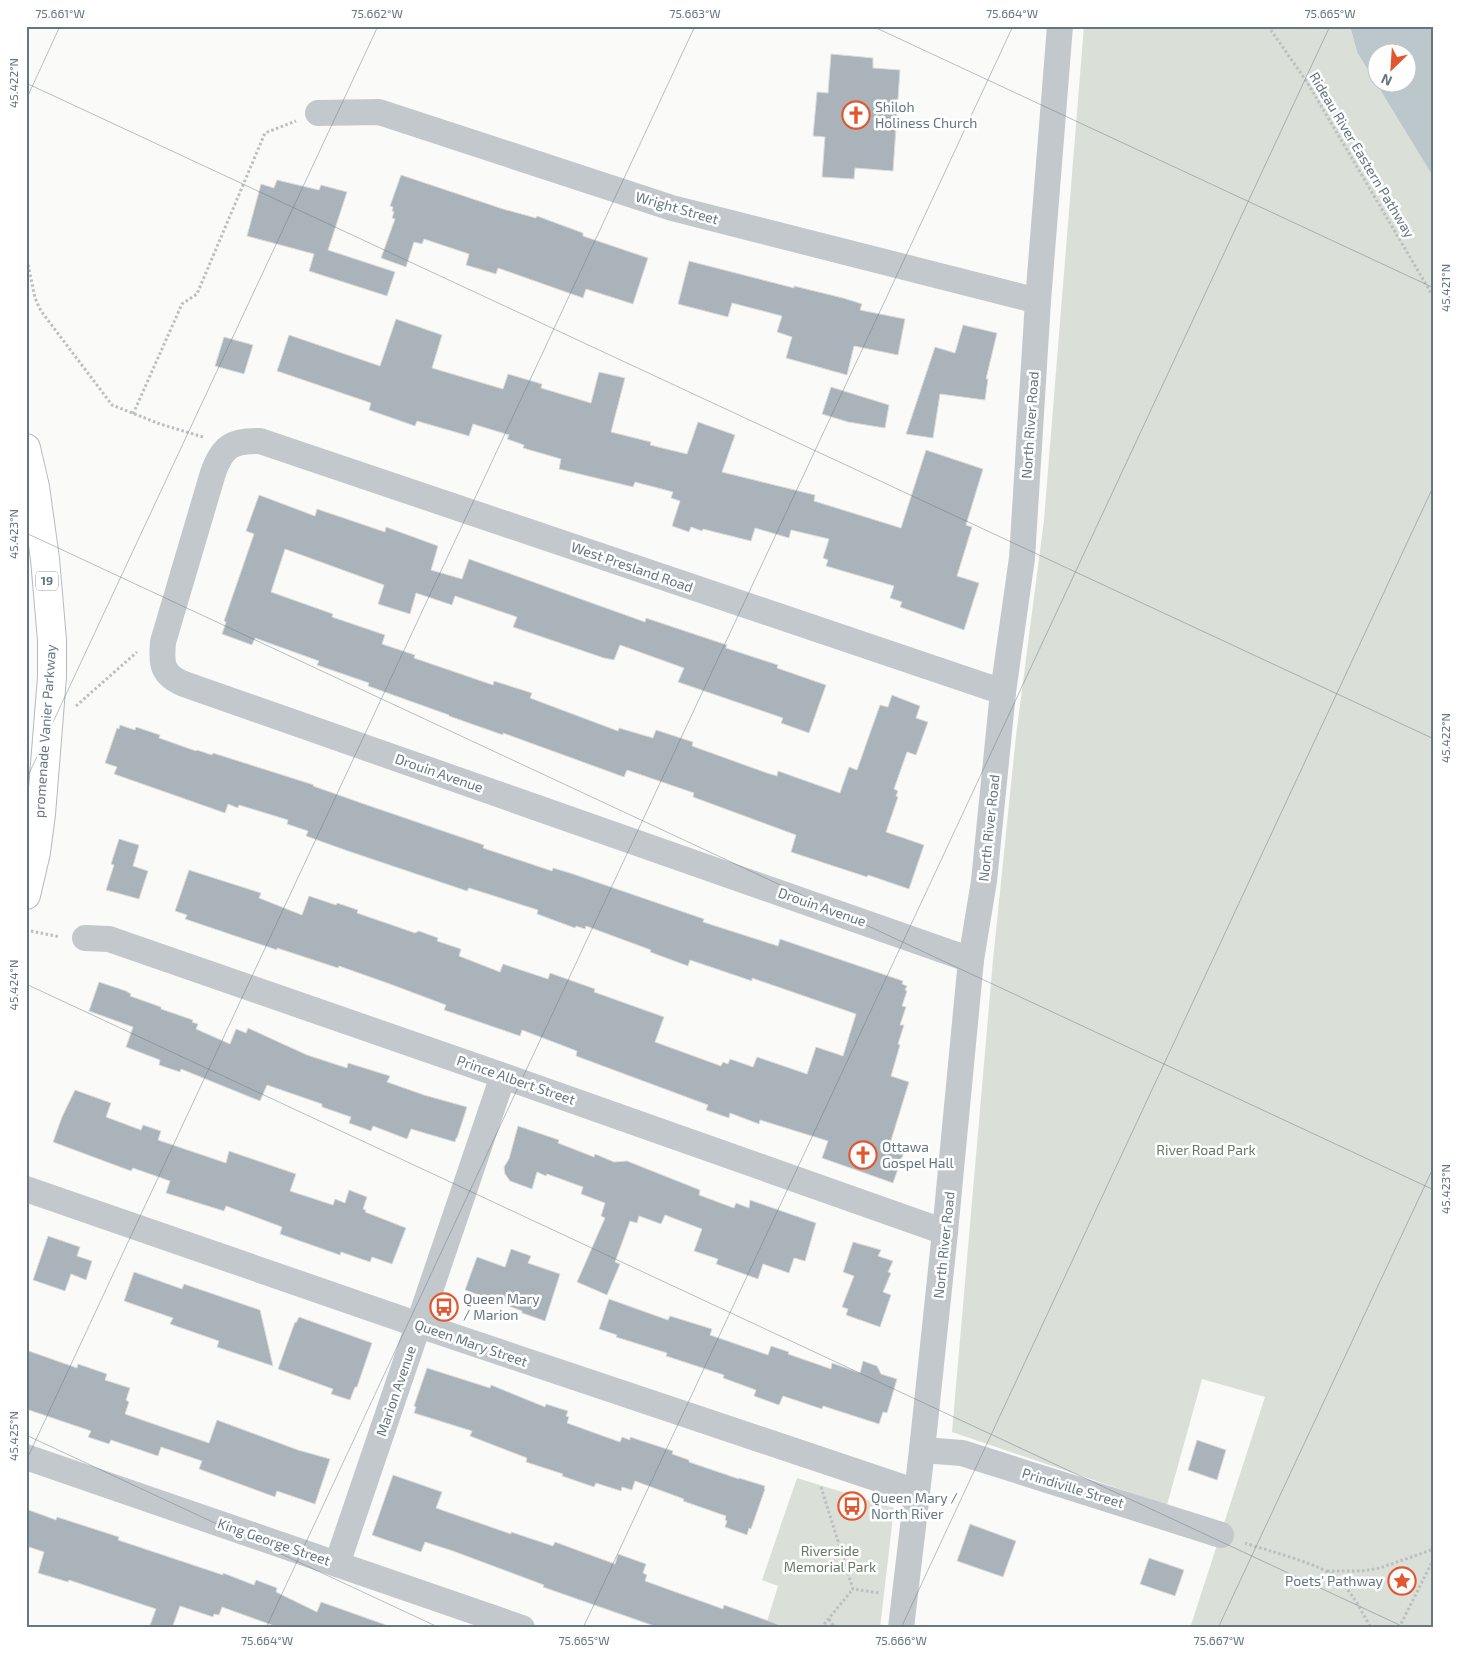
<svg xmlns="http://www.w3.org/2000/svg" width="1460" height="1654" viewBox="0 0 1460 1654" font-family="'Exo 2',sans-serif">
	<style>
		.green { fill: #dadfd7 }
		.water { fill: #bbc7cb; fill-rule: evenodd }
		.building { fill: #aab3b9; stroke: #dcdcda }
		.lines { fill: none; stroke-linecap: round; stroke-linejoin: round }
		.primary-casing { stroke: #b5babe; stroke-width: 30 }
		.path { stroke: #bbbfc2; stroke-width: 3; stroke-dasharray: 2.5 2.5; stroke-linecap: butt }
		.street { stroke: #c3c8cc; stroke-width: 26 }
		.primary { stroke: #fff; stroke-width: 28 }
		.ticks { fill: none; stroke: #657683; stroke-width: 1; stroke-opacity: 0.45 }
		.labels { text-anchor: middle; stroke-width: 5; stroke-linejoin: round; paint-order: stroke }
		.shield { fill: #fff; stroke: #939fa8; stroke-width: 1 }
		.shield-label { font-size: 12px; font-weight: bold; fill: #657683 }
		.poi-label { font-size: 14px; fill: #657683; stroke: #fff; text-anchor: start }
		.street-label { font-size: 14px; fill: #657683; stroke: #fff }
		.park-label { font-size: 14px; fill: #687a64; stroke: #fff }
		.neatline { fill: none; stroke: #657683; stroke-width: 2 }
		.ticks-label { font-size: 12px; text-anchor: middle; fill: #657683 }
	</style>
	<rect width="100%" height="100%" fill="#fafaf8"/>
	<g class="green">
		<path d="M1084 26H1350L1357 52 1434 178V1628H1190L1265 1397 1202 1379 1167 1505 952 1432 993 960 1016 736 1044 520Z"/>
		<path d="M797 1478 894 1508 880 1628H765L778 1586 762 1580Z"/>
	</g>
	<path class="water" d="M1350 26H1434V178L1357 52ZM1378 52H1408V82H1378Z"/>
	<g class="building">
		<path d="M831 54 873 58V68L900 70 893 171 855 168 854 179 822 177 825 137 813 136 817 92 828 93Z"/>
		<path d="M401 175 503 209 536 218 537 216 583 233V236L648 258 633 304 586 289 583 298 498 268 496 274 466 265 469 254 424 239 422 244 414 242 406 267 381 258 395 219 392 218 394 212 392 211 393 207 390 206Z"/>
		<path d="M277 180 319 190 321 185 347 192 328 250 395 272 387 296 309 271 314 254 247 236 261 184 274 188Z"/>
		<path d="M689 261 794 288V286L843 298 862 304 860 310 905 319 898 355 854 346 847 375 786 358 792 337 777 332 782 316 732 303 728 317 678 304Z"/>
		<path d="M396 319 442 335 432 368 503 389 508 374 542 384 541 388 591 403 599 372 625 378 611 432 651 442 650 445 687 454 698 422 735 435 722 472 815 495 814 501 901 528 926 450 983 469 966 525 972 527 957 576 979 583 964 630 900 607 902 602 890 598 894 586 826 566 828 560 823 558 829 539 791 530 789 538 755 528 751 541 703 529 702 531 691 527 689 532 672 526 680 501 671 498 673 492 635 482 633 487 559 469 561 459 523 448 524 445 507 439 509 435 473 424 469 436 417 421 415 426 369 410 371 403 277 371 289 335 380 366Z"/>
		<path d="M963 325 997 333 986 379H988L985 400 940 394 933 438 906 434 935 347 955 353Z"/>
		<path d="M224 337 253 345 244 374 215 366Z"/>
		<path d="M831 387 889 405 885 428 848 422 822 414Z"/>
		<path d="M259 495 315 516 317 509 385 532 386 527 438 546 431 570 462 579 469 559 645 622 646 618 727 645 726 648 778 665 777 668 826 685 809 733 781 723 783 718 678 682 684 668 620 645 614 660 604 658 513 627 517 617 455 596 452 605 416 593 410 614 378 604 384 585 285 549 271 592 333 614 332 617 385 635 382 644 415 655 414 658 493 685 494 681 532 693 530 698 618 731 619 728 653 738 656 730 693 742 692 746 767 773 777 776 778 771 840 793 849 767 857 770 880 705 888 707 892 695 920 706 916 718 928 722 916 755 907 752 894 789 898 791 896 796 898 797 886 832 924 845 909 889 868 875 867 877 791 852 796 835 693 797 694 793 627 770 624 777 503 733V735L449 716V715L368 686 369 683 317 665 319 661 255 638 252 645 222 634 226 622 224 621 254 534 246 531Z"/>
		<path d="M120 725 135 730 136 727 160 735 159 738 196 751 197 750 212 755 213 753 314 785 313 786 364 804 484 845 483 848 552 871 553 868 570 873 704 919 703 922 778 946 780 939 903 981 902 984 907 986 905 990 907 991 902 1006 906 1007 900 1025H904L898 1044 900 1045 891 1076 909 1082 889 1147 904 1152 893 1183 822 1158 828 1141 760 1120 759 1124 730 1113 729 1118 706 1110 708 1105 576 1056 577 1051 522 1030 520 1036 453 1013 444 1010 446 1005 390 984 339 966 338 968 277 948V950L185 919 187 915 175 911 189 870 261 893 259 898 302 915 309 896 336 905 337 903 358 910 357 913 415 933 419 931 438 938 437 941 461 949 459 956 500 972 503 964 548 979 550 973 595 989 594 992 664 1017 655 1042 721 1066 723 1062 728 1064 730 1059 753 1067 757 1057 807 1074 816 1047 843 1056 856 1014 752 978V981L690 960 688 966 650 952 651 950 586 926 585 929 576 926 575 928 537 914 538 910 469 888 467 891 348 851 306 836 308 831 287 824 288 820 239 805 238 808 228 804 225 813 114 774 117 767 105 763 117 728 119 729Z"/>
		<path d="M119 839 139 845 133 866 148 871 139 899 106 890 114 865 111 864Z"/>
		<path d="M99 982 126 991 131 994 130 996 161 1007V1009L193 1020 192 1022 198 1024 196 1029 230 1044 236 1029 246 1033 248 1028 307 1055 347 1068 348 1063 390 1076 387 1082 424 1095 467 1107 457 1138H456L455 1142 411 1129 407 1139 373 1126 371 1131 349 1123 351 1117 322 1107V1104L267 1085 260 1101 181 1069 180 1072 159 1065 160 1060 126 1047 133 1027 89 1011Z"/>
		<path d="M75 1090 111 1103 106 1117 141 1130 143 1125 161 1131 158 1140 226 1163 229 1151 296 1174 290 1191 333 1205 335 1199 345 1203 349 1190 367 1197 363 1209 366 1210 365 1212 406 1228 392 1264 372 1257 370 1262 341 1252 340 1255 280 1234 282 1227 226 1206 224 1211 166 1193 170 1181 133 1168 131 1171 53 1142 62 1117Z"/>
		<path d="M518 1126 559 1140 558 1143 594 1157 595 1154 614 1162 627 1161 700 1190 699 1195 734 1208 736 1203 749 1208 750 1200 816 1223 805 1261 794 1258 789 1273 763 1264 758 1279 716 1264 718 1259 694 1251 702 1229 665 1215 661 1224 639 1216 637 1223 630 1221 615 1262 620 1264 607 1295 577 1282 605 1218 601 1216 605 1203 581 1194 583 1187 547 1174 546 1176 537 1172 532 1189 510 1181 505 1174 504 1167 509 1159Z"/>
		<path d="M48 1236 80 1247 77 1256 92 1261 86 1280 71 1274 65 1291 33 1280Z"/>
		<path d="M853 1242 881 1250 878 1256 893 1261 888 1272 891 1273 883 1292 891 1295 880 1327 846 1315 848 1309 842 1307 854 1276 843 1272Z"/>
		<path d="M511 1249 531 1256 528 1263 560 1274 545 1321 522 1313V1311L465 1290 477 1257 505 1267Z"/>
		<path d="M134 1272 182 1289 184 1284 260 1310 273 1366 217 1347 219 1341 170 1324 173 1318 124 1301Z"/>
		<path d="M609 1299 668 1320 670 1316 712 1329 710 1335 768 1355 771 1346 789 1352 788 1354 831 1369 832 1363 860 1373 863 1361 877 1366 881 1374 897 1379 887 1413 883 1412 879 1424 823 1406 822 1409 783 1396 779 1405 754 1396 756 1390 723 1378 724 1375 666 1356 667 1353 616 1337 617 1335 599 1329Z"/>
		<path d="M299 1317 372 1343 357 1387H355L350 1400 331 1394 333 1389 278 1369 295 1322 296 1323Z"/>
		<path d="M26 1350 77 1368 78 1364 107 1374 105 1380 130 1388 126 1400 129 1402 125 1414 168 1429 209 1443 217 1420 298 1450 330 1459 315 1504 277 1491 275 1497 199 1469 202 1461 161 1447 158 1456 111 1440 109 1444 88 1437 91 1431 26 1409Z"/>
		<path d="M427 1368 490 1388 491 1385 545 1407 546 1404 568 1411 566 1416 569 1417 567 1423 620 1442 622 1437 630 1440V1437L673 1451 672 1454 689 1460V1462L739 1479V1478L765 1486 764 1488 765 1489 751 1529 749 1528 747 1535 725 1527 727 1521 725 1520 726 1516 683 1501 684 1499 635 1481 632 1490 622 1487 621 1491 596 1483 594 1487 562 1476 563 1474 526 1462 527 1458 470 1436 472 1431 414 1413 416 1407 414 1406Z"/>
		<path d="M1197 1440 1226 1450 1217 1480 1188 1470Z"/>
		<path d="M393 1475 442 1492 436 1508 511 1534V1532L553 1546 555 1542 615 1564 618 1554 646 1564 643 1573 647 1575 645 1581 723 1609 724 1605 780 1625 779 1628H660L543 1587 544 1585 453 1551 425 1542 421 1552 372 1535Z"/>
		<path d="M26 1509 56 1520 57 1517 119 1537 118 1540 223 1575V1573L254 1585 256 1580 277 1588 276 1592 317 1612 321 1602 386 1625 385 1628H280L222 1607 219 1615 214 1614 213 1617 180 1606 172 1628H149L156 1609 69 1580 68 1582 38 1573 44 1552 26 1546Z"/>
		<path d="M970 1524 1016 1541 1003 1577 957 1561Z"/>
		<path d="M1149 1558 1184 1570 1175 1596 1140 1584Z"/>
	</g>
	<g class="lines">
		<g class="primary-casing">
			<path id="primary" d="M26 448 35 487 45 559 52 640V677L41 814 36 852 26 895"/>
		</g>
		<g class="path">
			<path d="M1268 26 1307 82 1434 298"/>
			<path d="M26 255 35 298 41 311 112 405 160 424 203 437"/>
			<path d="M133 414 182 304 197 294 265 133 296 121"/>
			<path d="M76 706 137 652"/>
			<path d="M26 930 60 937"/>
			<path d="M821 1487 853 1589 880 1593"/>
			<path d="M1245 1543C1268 1551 1322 1564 1338 1579 1352 1592 1362 1612 1371 1628"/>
			<path d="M1327 1571H1362L1380 1568 1434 1549"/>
			<path d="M829 1619 835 1628"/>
			<path d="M821 1628 853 1589"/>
			<path d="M1399 1628 1434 1558"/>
		</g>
		<g class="street">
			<path d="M318 113 379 112 672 208 1038 301"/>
			<path d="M85 938 109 939 478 1067 945 1232"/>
			<path d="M971 960 184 684C162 675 161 664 163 642L213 473C222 447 232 440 260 441L1003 692"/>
			<path d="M26 1189 419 1325 917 1492"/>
			<path d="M922 1450 962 1453 1221 1535"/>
			<path d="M26 1457 522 1628"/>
			<path d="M337 1564 503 1076"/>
			<path d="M901 1628 922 1450 945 1232 971 960 984 881 1003 692 1022 558 1038 301 1060 26"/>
		</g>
		<use href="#primary" class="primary"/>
	</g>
	<path class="ticks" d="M872 26 1434 288M26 83 1434 739M26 100 60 26M26 533 1434 1190M26 780 378 26M26 984 1406 1628M26 1435 440 1628M26 1461 695 26M266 1628 1013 26M583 1628 1330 26M901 1628 1434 485M1218 1628 1434 1166"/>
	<defs>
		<g id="church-ring" transform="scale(1.4375)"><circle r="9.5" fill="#fff" stroke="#e4572e" stroke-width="1.5"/><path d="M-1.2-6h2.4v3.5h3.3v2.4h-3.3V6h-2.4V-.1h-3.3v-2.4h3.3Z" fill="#e4572e"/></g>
		<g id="bus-ring" transform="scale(1.4375)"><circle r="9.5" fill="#fff" stroke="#e4572e" stroke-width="1.5"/><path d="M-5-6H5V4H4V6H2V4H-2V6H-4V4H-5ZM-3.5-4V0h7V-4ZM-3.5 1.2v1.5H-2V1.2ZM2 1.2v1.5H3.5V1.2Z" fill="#e4572e"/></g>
		<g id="sight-ring" transform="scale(1.4375)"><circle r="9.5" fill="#fff" stroke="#e4572e" stroke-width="1.5"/><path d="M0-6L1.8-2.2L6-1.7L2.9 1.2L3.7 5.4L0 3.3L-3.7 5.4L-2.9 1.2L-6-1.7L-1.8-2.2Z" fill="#e4572e"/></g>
	</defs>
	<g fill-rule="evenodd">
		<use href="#church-ring" x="856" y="115"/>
		<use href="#church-ring" x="863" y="1155"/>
		<use href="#bus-ring" x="444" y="1307"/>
		<use href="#bus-ring" x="852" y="1506"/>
		<use href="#sight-ring" x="1402" y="1581"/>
	</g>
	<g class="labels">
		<rect class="shield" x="36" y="571.5" width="22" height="19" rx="4"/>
		<g class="shield-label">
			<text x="47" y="585">19</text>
		</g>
		<g class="poi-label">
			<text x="875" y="112">Shiloh<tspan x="875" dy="16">Holiness Church</tspan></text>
			<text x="882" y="1152">Ottawa<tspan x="882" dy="16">Gospel Hall</tspan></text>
			<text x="463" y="1304">Queen Mary<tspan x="463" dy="16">/ Marion</tspan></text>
			<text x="871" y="1503">Queen Mary /<tspan x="871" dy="16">North River</tspan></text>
			<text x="1383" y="1586" text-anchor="end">Poets' Pathway</text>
		</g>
		<g class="street-label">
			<text transform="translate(1362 155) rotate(59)" y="5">Rideau River Eastern Pathway</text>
			<text transform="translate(677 208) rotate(16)" y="5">Wright Street</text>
			<text transform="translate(1030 425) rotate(-86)" y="5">North River Road</text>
			<text transform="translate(632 567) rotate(19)" y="5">West Presland Road</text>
			<text transform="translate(45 731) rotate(-86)" y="5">promenade Vanier Parkway</text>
			<text transform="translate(439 773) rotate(19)" y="5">Drouin Avenue</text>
			<text transform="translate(989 828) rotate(-84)" y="5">North River Road</text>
			<text transform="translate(822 907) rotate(19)" y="5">Drouin Avenue</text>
			<text transform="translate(516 1080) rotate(19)" y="5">Prince Albert Street</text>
			<text transform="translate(944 1245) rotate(-84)" y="5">North River Road</text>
			<text transform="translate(471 1343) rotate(19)" y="5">Queen Mary Street</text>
			<text transform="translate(396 1391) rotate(-71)" y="5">Marion Avenue</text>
			<text transform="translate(1073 1488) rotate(17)" y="5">Prindiville Street</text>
			<text transform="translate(274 1542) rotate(19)" y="5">King George Street</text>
		</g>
		<g class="park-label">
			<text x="1206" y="1155">River Road Park</text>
			<text x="830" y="1556">Riverside<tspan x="830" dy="16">Memorial Park</tspan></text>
		</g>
	</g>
	<rect width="1460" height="1654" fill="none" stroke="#ffffff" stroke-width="55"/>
	<g transform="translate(1392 68) rotate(205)"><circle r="24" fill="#ffffff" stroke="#c1c8cd"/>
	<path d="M0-4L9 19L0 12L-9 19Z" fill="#e4572e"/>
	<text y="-8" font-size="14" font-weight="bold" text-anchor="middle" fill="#657683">N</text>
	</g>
	<rect x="28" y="28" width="1404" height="1598" class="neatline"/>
	<g class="ticks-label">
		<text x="60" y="18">75.661°W</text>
		<text x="377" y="18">75.662°W</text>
		<text x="695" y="18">75.663°W</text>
		<text x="1012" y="18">75.664°W</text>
		<text x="1330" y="18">75.665°W</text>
		<text transform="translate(14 83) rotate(-90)" y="4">45.422°N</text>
		<text transform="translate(1446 288) rotate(-90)" y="4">45.421°N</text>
		<text transform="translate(14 534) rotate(-90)" y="4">45.423°N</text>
		<text transform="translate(1446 738) rotate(-90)" y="4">45.422°N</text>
		<text transform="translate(14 985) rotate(-90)" y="4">45.424°N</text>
		<text transform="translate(1446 1189) rotate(-90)" y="4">45.423°N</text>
		<text transform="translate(14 1436) rotate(-90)" y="4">45.425°N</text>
		<text x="267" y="1645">75.664°W</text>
		<text x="584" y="1645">75.665°W</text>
		<text x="901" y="1645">75.666°W</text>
		<text x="1219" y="1645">75.667°W</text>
	</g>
</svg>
